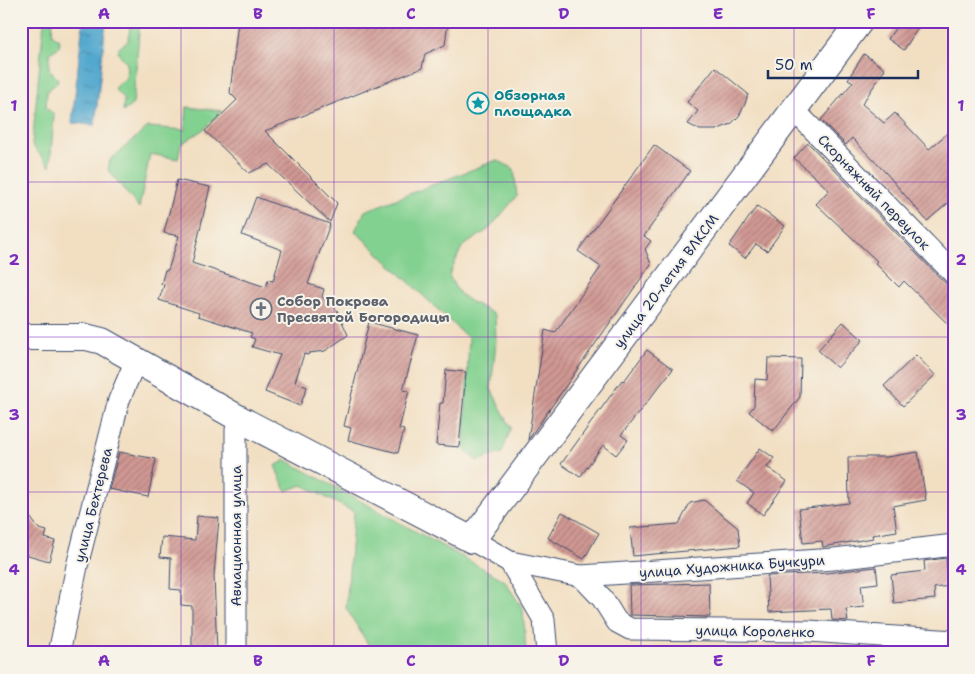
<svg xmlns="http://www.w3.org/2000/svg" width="975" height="674" viewBox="0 0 975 674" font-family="'Shantell Sans',sans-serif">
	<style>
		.green { fill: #83d190; stroke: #4f8077 }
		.water { fill: url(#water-ripples); stroke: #366b96 }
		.building { fill: url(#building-hatch) }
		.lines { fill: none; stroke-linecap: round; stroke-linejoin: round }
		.minor-casing { stroke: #3b496d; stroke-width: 23 }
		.tertiary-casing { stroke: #3b496d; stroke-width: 28 }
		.minor { stroke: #fff; stroke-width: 21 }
		.tertiary { stroke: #fff; stroke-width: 26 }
		.grid { fill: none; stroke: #7b2cbf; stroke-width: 1; stroke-opacity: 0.55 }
		.labels { text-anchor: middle; stroke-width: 4; stroke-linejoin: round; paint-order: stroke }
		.culture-label { font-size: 14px; font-weight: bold; fill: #0d838f; stroke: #f7f3e8; text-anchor: start }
		.street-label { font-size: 14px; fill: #1b2f5e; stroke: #f7f3e8 }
		.worship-label { font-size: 14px; font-weight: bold; fill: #5b616d; stroke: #f7f3e8; text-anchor: start }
		.neatline { fill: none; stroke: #7b2cbf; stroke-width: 2 }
		.grid-label { font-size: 16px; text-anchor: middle; font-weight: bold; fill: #7b2cbf }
	</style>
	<defs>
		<pattern id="water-ripples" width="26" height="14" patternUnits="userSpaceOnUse" patternTransform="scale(1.25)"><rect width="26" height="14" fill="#51a7ce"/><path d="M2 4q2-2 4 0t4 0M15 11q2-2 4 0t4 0" fill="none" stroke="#4288aa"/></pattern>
		<pattern id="building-hatch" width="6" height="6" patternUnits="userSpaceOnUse" patternTransform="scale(1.25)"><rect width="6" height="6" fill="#d19893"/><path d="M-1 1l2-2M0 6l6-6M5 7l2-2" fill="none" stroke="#a97c7b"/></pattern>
	</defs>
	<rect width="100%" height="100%" fill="#f7f3e8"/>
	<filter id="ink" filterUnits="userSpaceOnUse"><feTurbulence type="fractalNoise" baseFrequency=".02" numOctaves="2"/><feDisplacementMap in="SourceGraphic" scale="10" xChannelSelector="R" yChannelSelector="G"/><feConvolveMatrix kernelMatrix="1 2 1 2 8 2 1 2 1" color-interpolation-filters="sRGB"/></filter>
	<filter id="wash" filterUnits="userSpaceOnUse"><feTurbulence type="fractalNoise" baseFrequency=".0096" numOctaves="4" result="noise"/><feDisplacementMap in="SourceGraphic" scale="20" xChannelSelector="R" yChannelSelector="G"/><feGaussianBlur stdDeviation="1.12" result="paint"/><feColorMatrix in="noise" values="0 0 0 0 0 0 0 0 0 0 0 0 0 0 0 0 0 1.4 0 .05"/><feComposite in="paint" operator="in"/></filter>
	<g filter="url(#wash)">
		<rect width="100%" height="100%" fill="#f2dfc2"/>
		<g class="green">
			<path d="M44 21H53L52 34 60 41 59 47 50 53 49 69 58 79 57 83 47 91 46 107 54 115 50 167 32 145Z"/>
			<path d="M126 21H140L133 104 123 112 124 99 115 90 116 85 126 79 127 63 118 53 119 48 128 41 130 26Z"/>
			<path d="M187 107 222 111 204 129 181 144 178 159 150 154 139 208 108 170 110 160 148 127 185 130Z"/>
			<path d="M497 160 514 169 517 196 489 229 462 247 449 275C461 303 472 300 495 315L496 342 491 389 511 428 502 453 477 461 464 449 469 339 355 231 365 211Z"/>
			<path d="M286 460 504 580 523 609 526 653H364L371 649 346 608 354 512 302 485 286 491 275 466Z"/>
		</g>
		<path class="water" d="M83 21H106L95 125 72 123Z"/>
		<g id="blocks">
			<g class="building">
				<path d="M238 21H448L445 45 425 54 422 68 265 131 337 203 330 222 268 164 249 173 205 131 237 100 230 93Z"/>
				<path d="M900 21H922L904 50 888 39Z"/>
				<path d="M864 54 885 69 862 104 884 123 895 113 929 149 954 128V198L927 221 886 173 852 138 846 145 821 120 853 82 848 79Z"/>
				<path d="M715 67 748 94 745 104 739 116 731 124 716 130H700L688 124 698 111 687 102Z"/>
				<path d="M808 143 954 292V330L904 281 899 287 875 263 877 261 816 204 829 190 794 158Z"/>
				<path d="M654 145 690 171 644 236 651 241 645 249 651 264 528 440 545 330 555 333 601 267 578 251Z"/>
				<path d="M177 180 210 187 192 263 266 287 268 280 273 281 282 250 242 235 256 197 330 224 308 284 324 289 322 297 337 310 348 335 325 351 309 353 308 355 304 354 295 382 307 387 300 406 265 392 280 355 252 347 255 339 250 337 252 333 198 316 199 313 159 300 164 285 161 284 165 270H168L179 236 164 233Z"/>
				<path d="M757 206 785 226 767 251 756 244 745 258 729 246Z"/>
				<path d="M369 322 418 335 403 390 409 391 399 429 404 430 398 453 348 440 351 428 344 426Z"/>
				<path d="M843 322 863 340 837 368 818 350Z"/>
				<path d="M647 350 673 369 621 435 628 440 616 455 603 445 580 477 561 464 622 380 624 381Z"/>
				<path d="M916 355 935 375 903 406 884 386Z"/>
				<path d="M768 358 801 359 800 397 773 431 749 412 754 406 755 379 767 380Z"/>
				<path d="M446 370 466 372 459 447 436 445 440 403H443Z"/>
				<path d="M760 448 774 458 767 467 787 481 763 515 747 503 754 493 737 481Z"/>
				<path d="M119 452 156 459 148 497 109 489Z"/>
				<path d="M918 452 926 500 893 506 897 531 872 535 873 538 823 547 822 541 803 543 799 509 849 503 848 457H887Z"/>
				<path d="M704 500 738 528 740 546 633 556 630 528 679 524 690 503Z"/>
				<path d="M21 505 39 529 47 531 45 538 55 541 49 561 21 553Z"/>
				<path d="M562 512 599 533 584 559 548 538Z"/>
				<path d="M197 516 219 518 214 575 217 653H192V606L181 605V590L170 589 171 558 160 557 162 537 195 540Z"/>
				<path d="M946 558 949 586 934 588 935 599 894 603 891 575 925 571 924 561Z"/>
				<path d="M876 567 878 583 861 585 864 607 846 609 848 621 832 620 831 609 769 612 767 576 826 573Z"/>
				<path d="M709 583 710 617 630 615 629 585Z"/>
			</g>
		</g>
	</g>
	<g filter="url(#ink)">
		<use href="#blocks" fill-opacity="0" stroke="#3b496d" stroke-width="1"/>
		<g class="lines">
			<g class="minor-casing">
				<g id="minor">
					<path d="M794 110 954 274"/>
					<path d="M472 540 510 562 544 620 547 653"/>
					<path d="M510 562 581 576 834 559 954 545"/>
					<path d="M581 576 602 598 617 622 630 629 809 631 954 641"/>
					<path d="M59 653 77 566 119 400 136 360"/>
					<path d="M236 653V430L240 419"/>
				</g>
			</g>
			<g class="tertiary-casing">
				<path id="tertiary" d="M21 337H86L102 341 240 419 472 540 860 21"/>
			</g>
			<use href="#minor" class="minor"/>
			<use href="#tertiary" class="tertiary"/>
		</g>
	</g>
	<path class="grid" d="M181 21V653M334 21V653M488 21V653M641 21V653M794 21V653M21 182H954M21 337H954M21 492H954"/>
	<defs>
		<g id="sight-ring" transform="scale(1.125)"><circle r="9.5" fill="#f7f3e8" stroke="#0f9aa8" stroke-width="1.5"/><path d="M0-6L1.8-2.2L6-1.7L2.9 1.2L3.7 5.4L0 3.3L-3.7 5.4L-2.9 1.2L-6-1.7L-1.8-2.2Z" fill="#0f9aa8"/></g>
		<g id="church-ring" transform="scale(1.125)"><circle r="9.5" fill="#f7f3e8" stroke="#6b7280" stroke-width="1.5"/><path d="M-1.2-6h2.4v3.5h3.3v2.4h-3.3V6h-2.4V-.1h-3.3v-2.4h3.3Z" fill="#6b7280"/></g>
	</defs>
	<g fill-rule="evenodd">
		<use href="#sight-ring" x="478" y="103"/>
		<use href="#church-ring" x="261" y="309"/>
	</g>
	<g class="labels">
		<g class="culture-label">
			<text x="494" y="100">Обзорная<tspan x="494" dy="16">площадка</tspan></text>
		</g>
		<g class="street-label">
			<text transform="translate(874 192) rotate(46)" y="5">Скорняжный переулок</text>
			<text transform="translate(666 281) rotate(-53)" y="5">улица 20-летия ВЛКСМ</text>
			<text transform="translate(93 505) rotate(-76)" y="5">улица Бехтерева</text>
			<text transform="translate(236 536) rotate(-90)" y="5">Авиационная улица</text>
			<text transform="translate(732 566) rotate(-4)" y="5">улица Художника Бучкури</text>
			<text transform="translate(755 631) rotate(1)" y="5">улица Короленко</text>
		</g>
		<g class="worship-label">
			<text x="277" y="306">Собор Покрова<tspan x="277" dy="16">Пресвятой Богородицы</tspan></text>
		</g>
	</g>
	<rect width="975" height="674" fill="none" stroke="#f7f3e8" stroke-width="55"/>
	<path d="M768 70v8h150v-8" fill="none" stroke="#1b2f5e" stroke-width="2.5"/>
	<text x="775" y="70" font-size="15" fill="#1b2f5e" stroke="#f7f3e8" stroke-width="4" paint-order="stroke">50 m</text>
	<rect x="28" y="28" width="920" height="618" class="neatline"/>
	<g class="grid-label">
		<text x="104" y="19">A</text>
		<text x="258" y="19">B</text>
		<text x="411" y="19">C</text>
		<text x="564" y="19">D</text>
		<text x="718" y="19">E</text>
		<text x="871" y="19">F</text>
		<text x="14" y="111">1</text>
		<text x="961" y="111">1</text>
		<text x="14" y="265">2</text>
		<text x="961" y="265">2</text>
		<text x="14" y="420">3</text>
		<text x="961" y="420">3</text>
		<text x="14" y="575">4</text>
		<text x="961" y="575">4</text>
		<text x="104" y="666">A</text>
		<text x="258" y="666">B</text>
		<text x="411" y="666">C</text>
		<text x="564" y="666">D</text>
		<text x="718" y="666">E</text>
		<text x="871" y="666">F</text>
	</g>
</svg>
